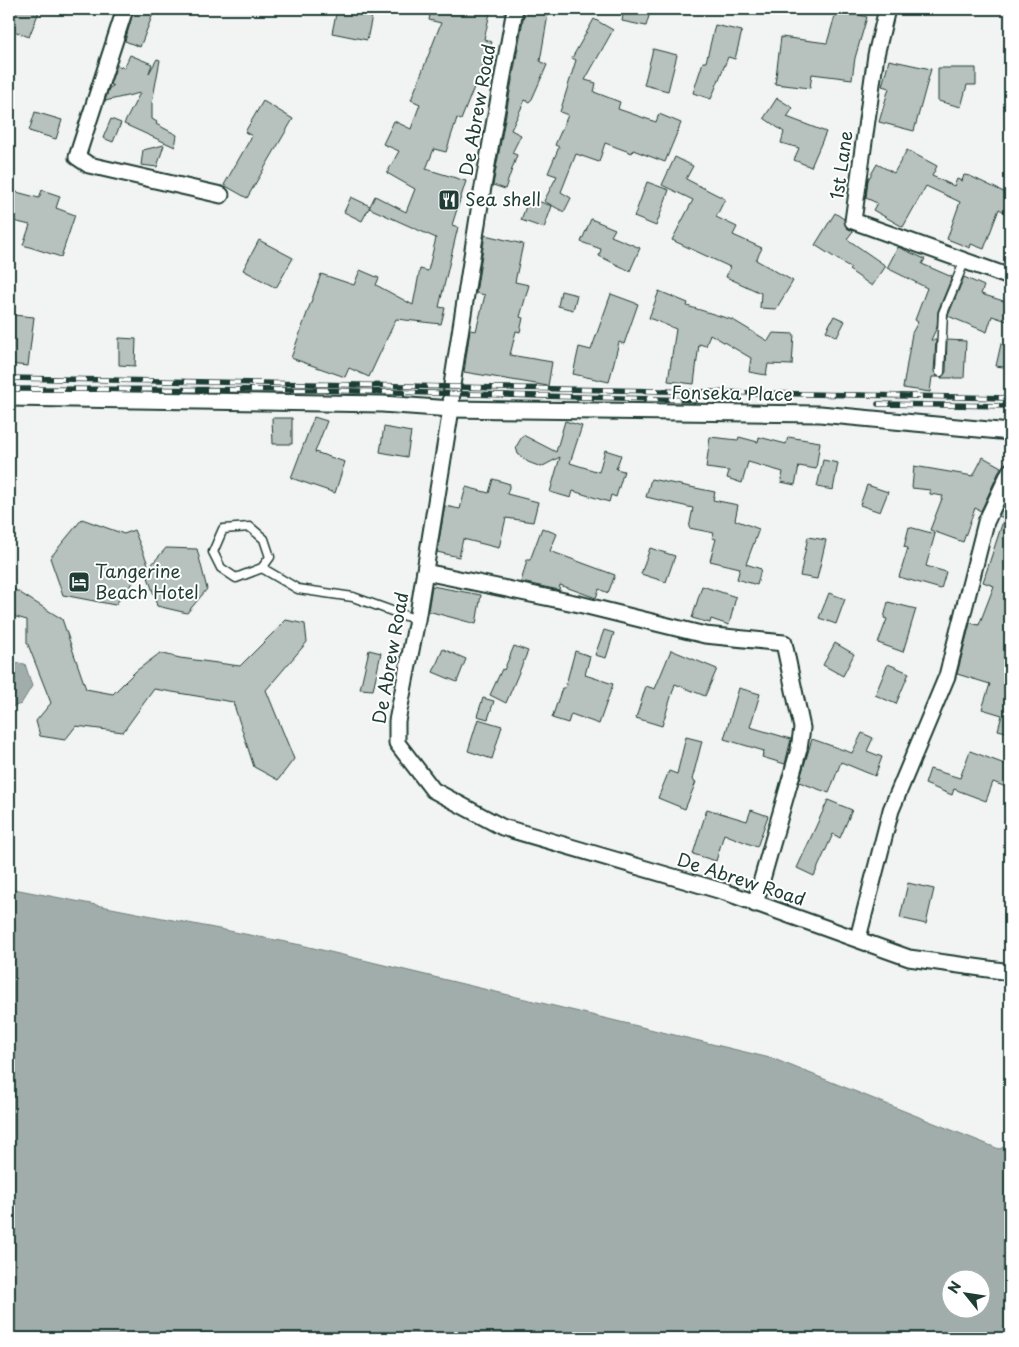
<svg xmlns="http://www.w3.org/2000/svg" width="1019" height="1347" viewBox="0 0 1019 1347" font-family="'Playpen Sans',sans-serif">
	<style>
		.water { fill: #a1adaa; stroke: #6d807b; fill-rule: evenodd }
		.building { fill: #b7c1bd; stroke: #1f3d34 }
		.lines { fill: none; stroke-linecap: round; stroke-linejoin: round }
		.service-casing { stroke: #1f3d34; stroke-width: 11 }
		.minor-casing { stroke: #1f3d34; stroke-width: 19 }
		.service { stroke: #fff; stroke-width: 8 }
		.minor { stroke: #fff; stroke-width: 15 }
		.rail-casing { stroke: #1f3d34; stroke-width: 5.5 }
		.rail { stroke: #fff; stroke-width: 4; stroke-dasharray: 11; stroke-linecap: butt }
		.labels { text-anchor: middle; stroke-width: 4; stroke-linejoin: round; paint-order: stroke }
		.street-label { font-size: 18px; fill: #1f3d34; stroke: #fff }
		.poi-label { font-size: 18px; fill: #1f3d34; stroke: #fff; text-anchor: start }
	</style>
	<rect width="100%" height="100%" fill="#f2f3f3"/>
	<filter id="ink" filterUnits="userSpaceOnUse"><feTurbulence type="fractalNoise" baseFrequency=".02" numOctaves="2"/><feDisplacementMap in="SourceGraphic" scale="10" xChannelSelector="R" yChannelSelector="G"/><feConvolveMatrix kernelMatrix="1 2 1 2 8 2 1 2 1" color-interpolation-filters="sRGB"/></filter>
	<g filter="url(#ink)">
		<g class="water">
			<path d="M9 662 25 664 32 686 21 704 9 708Z"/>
			<path d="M9 888 301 945 774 1059 999 1149 1010 1145V1338H9ZM952 1280H982V1310H952Z"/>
		</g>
		<g class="building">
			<path d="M17 9H40L29 37 9 29Z"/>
			<path d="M134 9H155L140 47 125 41Z"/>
			<path d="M337 9 373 11 367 40 332 33Z"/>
			<path d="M431 9H491L484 39 492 42 461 120 457 118 446 152 434 149 426 169 466 181 452 225 458 227 439 307 445 308 441 324 396 319 369 377 349 368 345 377 291 358 321 274 354 285 360 270 379 278 376 285 413 305 420 269 428 271 436 238 369 208 375 196 406 212 415 189 387 173 399 151 383 144 394 121 411 129 420 104 411 100 441 23 429 20Z"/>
			<path d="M525 9H549L540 61 547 65 532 99 529 102 525 100 511 130 521 135 512 153 517 155 505 189 493 185Z"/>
			<path d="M624 9H651L646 26 622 21Z"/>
			<path d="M837 9 867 17 855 58 852 79 812 74 810 88 775 84 781 37 827 43Z"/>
			<path d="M594 19 613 30 585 80 596 83 594 92 620 102 618 109 656 122 659 114 681 123 665 162 633 150 632 153 605 143 599 162 576 154 561 192 571 198 564 212 544 201 557 176 548 173 559 147 555 145 568 115 560 112 576 60 572 58Z"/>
			<path d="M715 25 742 31 735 59 728 57 711 99 693 93 703 62H706Z"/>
			<path d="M653 49 677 55 668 91 644 85Z"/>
			<path d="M130 55 152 64 149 73 157 59 160 60 152 103V119L157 122 156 124 177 135 175 147 124 124 140 93 105 101 109 88 113 86 110 84 117 65 124 68Z"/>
			<path d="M889 60 931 69 914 131 879 122 889 88 882 86Z"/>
			<path d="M938 68H976V85H967L961 107 938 101Z"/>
			<path d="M777 98 793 108 787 117 826 132 811 167 794 160 799 148 781 143 784 132 764 118Z"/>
			<path d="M263 101 293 119 247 198 224 185 252 136 245 132Z"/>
			<path d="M35 112 62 120 56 139 29 131Z"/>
			<path d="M111 119 121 123 113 142 103 138Z"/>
			<path d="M164 145 157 167 141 165 143 150Z"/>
			<path d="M907 150 937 166 932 176 954 186 957 179 962 181 964 175 970 176 1010 195V215L999 209 984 249 971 244 970 248 947 239 960 202 926 186 903 227 873 210 877 203 866 198 868 180 877 164 894 173Z"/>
			<path d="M675 157 693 166 686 179 725 199 716 217 737 227 733 235 762 248 756 260 793 281 776 309 760 308 761 293 726 277 730 267 672 240 693 200 662 185Z"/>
			<path d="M647 182 669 190 656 226 634 217Z"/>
			<path d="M9 190 39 198 42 190 60 196 56 208 75 215 61 257 23 245 30 225 9 220Z"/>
			<path d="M351 197 370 206 362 221 344 212Z"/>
			<path d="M529 198 552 206 544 228 521 220Z"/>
			<path d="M835 213 844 219 847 228 853 231 847 239 886 266 872 286 849 270 851 268 815 245Z"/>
			<path d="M591 219 615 229 611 236 640 248 630 271 599 256 601 249 581 242Z"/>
			<path d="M485 235 523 244 515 282 529 285 520 317 523 318 520 332 516 331 510 355 552 362 548 386 464 372 470 330 476 331 485 295 476 293Z"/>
			<path d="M259 240 293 258 276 288 243 270Z"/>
			<path d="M898 247 925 259 922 264 952 277 938 311 937 327 931 340H936L934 372 939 377H932L930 392 903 388 912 333 918 322 915 320 927 288 887 268Z"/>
			<path d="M964 277 984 286 981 294 1010 303 1007 321 992 316 987 332 948 316Z"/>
			<path d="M561 291 577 295 573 310 558 306Z"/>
			<path d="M659 291 688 303 687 306 733 320 768 341 773 333 794 334 792 365 768 364 766 375 749 372 751 358 710 334 706 346 699 344 694 384 668 381 676 329 649 318Z"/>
			<path d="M611 294 638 304 624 344 619 342 609 382 573 374 579 347 591 350Z"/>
			<path d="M13 315 34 317 28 366 9 364Z"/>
			<path d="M834 316 845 321 837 337 826 331Z"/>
			<path d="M119 338 136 339 135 366 119 365Z"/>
			<path d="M947 340 966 341 964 378H941L946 372Z"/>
			<path d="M1001 344 1010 346V368L996 366Z"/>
			<path d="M314 417 327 421 315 452 345 462 335 493 291 478Z"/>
			<path d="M272 418H292V444H273Z"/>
			<path d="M565 421 582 426 570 463 599 472 605 450 621 455 616 469 624 471 616 497 611 495 609 502 573 491 571 498 550 492 560 457 541 467 528 462 518 454 516 447 523 435 556 452Z"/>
			<path d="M384 427 411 432 407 457 380 452Z"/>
			<path d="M710 437 738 440 739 437 758 442 759 437 786 444 788 437 820 442 816 469 799 466 795 485 781 482 783 472 748 462 742 483 727 478 729 471 706 468Z"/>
			<path d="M983 457 1001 467 981 511 975 508 963 542 930 530 943 496 930 494V490L912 488 914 466 973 476Z"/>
			<path d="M823 460 838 463 833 490 817 487Z"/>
			<path d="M493 479 510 484 507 494 538 502 533 522 506 518 499 548 463 539 459 557 437 552 445 506 460 509 466 487 489 493Z"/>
			<path d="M651 479 715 492 713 500 738 505 735 520 759 529 746 564 761 569 757 585 737 579 740 568 710 561 716 539 712 538 714 533 689 528 693 508 646 497Z"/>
			<path d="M867 485 888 492 880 512 860 505Z"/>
			<path d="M1007 498 1010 500V733L998 730 1002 715 982 709 990 684 957 674 970 623 979 625 994 586 983 582 1004 518 999 516Z"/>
			<path d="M82 519 124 534 134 530 148 564 115 605 63 595 50 558Z"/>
			<path d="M909 527 935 534 926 566 946 572 941 589 899 577 908 548 904 547Z"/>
			<path d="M542 528 557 534 550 551 615 575 608 593 599 589 596 598 560 585 559 590 521 582 527 560H530Z"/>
			<path d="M808 537 826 540 817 579 800 576Z"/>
			<path d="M166 548 197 549 207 589 187 613 157 606 154 595 146 571Z"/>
			<path d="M650 548 675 556 666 582 641 574Z"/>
			<path d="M9 586 62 619 86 689 113 694 136 671 160 653 180 658 240 666 286 620 305 624 307 642 266 690 294 759 278 780 254 767 233 702 154 689 123 732 76 726 65 740 40 736 36 721 51 703 27 642V620L9 615Z"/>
			<path d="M432 586 481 595 476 624 428 611Z"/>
			<path d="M702 586 736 597 729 625 711 619 710 623 692 618Z"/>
			<path d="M829 593 845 599 836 624 819 618Z"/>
			<path d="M888 602 916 609 903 652 878 643 887 619 884 618Z"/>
			<path d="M604 630 614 633 606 658 595 655Z"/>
			<path d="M835 643 854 654 843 676 823 665Z"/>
			<path d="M514 646 528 651 506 703 490 695 502 669 504 670Z"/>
			<path d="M443 649 466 659 457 682 433 672Z"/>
			<path d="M369 650 381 653 373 690 360 689Z"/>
			<path d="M671 650 717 669 705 696 675 684 662 726 636 718 646 686 655 689Z"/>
			<path d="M575 651 590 656 585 675 613 684 599 724 571 714 568 723 552 718 562 688H565Z"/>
			<path d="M888 664 909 673 896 704 875 695Z"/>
			<path d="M739 688 760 694 750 727 791 739 785 764 762 757 764 751 724 739Z"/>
			<path d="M483 698 494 701 488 719 477 716Z"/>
			<path d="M478 719 502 726 492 759 468 751Z"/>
			<path d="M862 733 873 738 867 751 882 757 875 776 841 762 829 793 799 782 812 739 852 753Z"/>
			<path d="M686 737 702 741 692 780 696 782 685 809 658 798 669 771 677 774Z"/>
			<path d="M970 751 1010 766V776L1006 787 993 782 986 801 954 789 952 795 925 784 930 769 960 778Z"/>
			<path d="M828 800 852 810 840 838 833 834 814 876 797 868Z"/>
			<path d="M707 809 747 821 751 810 768 816 757 847 724 834 716 861 693 854Z"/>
			<path d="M908 883 934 889 926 924 900 918Z"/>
		</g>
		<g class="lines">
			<g class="service-casing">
				<g id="service">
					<path d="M940 372 943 313 965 260"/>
					<path d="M250 527 264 539 270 557 262 568 236 578 221 568 213 552 223 529Z"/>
					<path d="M262 568 298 589 353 597 417 620"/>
				</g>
			</g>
			<g class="minor-casing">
				<g id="minor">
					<path d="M125 9 77 157 89 165 221 195"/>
					<path d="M515 9 481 198 452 385 451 409 417 620 397 721V743L433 790 502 827 725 892 909 958 1010 972"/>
					<path d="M887 9 876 55 853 221 1010 277"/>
					<path d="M9 398 382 404 451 409 820 414 1010 432"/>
					<path d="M425 572 579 604 705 635 784 643 802 728 799 749 755 904"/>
					<path d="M858 938 891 810 947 676 986 522 1010 471"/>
				</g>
			</g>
			<use href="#service" class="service"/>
			<use href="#minor" class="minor"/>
			<g class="rail-casing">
				<g id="rail">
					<path d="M9 378 1010 398"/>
					<path d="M9 389 318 390 695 400"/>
					<path d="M878 404 1010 406"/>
				</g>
			</g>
			<use href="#rail" class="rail"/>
		</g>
	</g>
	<defs>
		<g id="restaurant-square" transform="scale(1.125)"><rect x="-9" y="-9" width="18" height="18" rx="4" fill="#1f3d34" stroke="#fff"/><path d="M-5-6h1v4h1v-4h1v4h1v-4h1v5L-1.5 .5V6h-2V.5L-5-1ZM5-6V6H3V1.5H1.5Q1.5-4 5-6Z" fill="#fff"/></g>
		<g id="hotel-square" transform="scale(1.125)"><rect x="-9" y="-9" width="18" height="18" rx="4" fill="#1f3d34" stroke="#fff"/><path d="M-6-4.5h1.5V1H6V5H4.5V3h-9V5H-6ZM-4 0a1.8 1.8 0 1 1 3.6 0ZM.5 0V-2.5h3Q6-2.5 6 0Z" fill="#fff"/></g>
	</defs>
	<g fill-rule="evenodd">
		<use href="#restaurant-square" x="449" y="200"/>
		<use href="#hotel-square" x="79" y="582"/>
	</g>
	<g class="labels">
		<g class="street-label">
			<text transform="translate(478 110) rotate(-80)" y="6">De Abrew Road</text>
			<text transform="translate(842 165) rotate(-82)" y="6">1st Lane</text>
			<text transform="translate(732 394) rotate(1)" y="6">Fonseka Place</text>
			<text transform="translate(391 658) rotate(-80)" y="6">De Abrew Road</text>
			<text transform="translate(741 880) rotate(18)" y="6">De Abrew Road</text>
		</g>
		<g class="poi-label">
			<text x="465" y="206">Sea shell</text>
			<text x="95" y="578">Tangerine<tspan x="95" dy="21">Beach Hotel</tspan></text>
		</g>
	</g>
	<rect width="1019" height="1347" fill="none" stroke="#fff" stroke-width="30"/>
	<rect x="15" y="15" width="989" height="1317" fill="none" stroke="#1f3d34" stroke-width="2" filter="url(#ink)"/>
	<g transform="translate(966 1294) rotate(300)"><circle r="24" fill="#ffffff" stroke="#a5b1ae"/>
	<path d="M0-4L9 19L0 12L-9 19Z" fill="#1f3d34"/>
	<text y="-8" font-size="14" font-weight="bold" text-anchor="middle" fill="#1f3d34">N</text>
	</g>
</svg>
